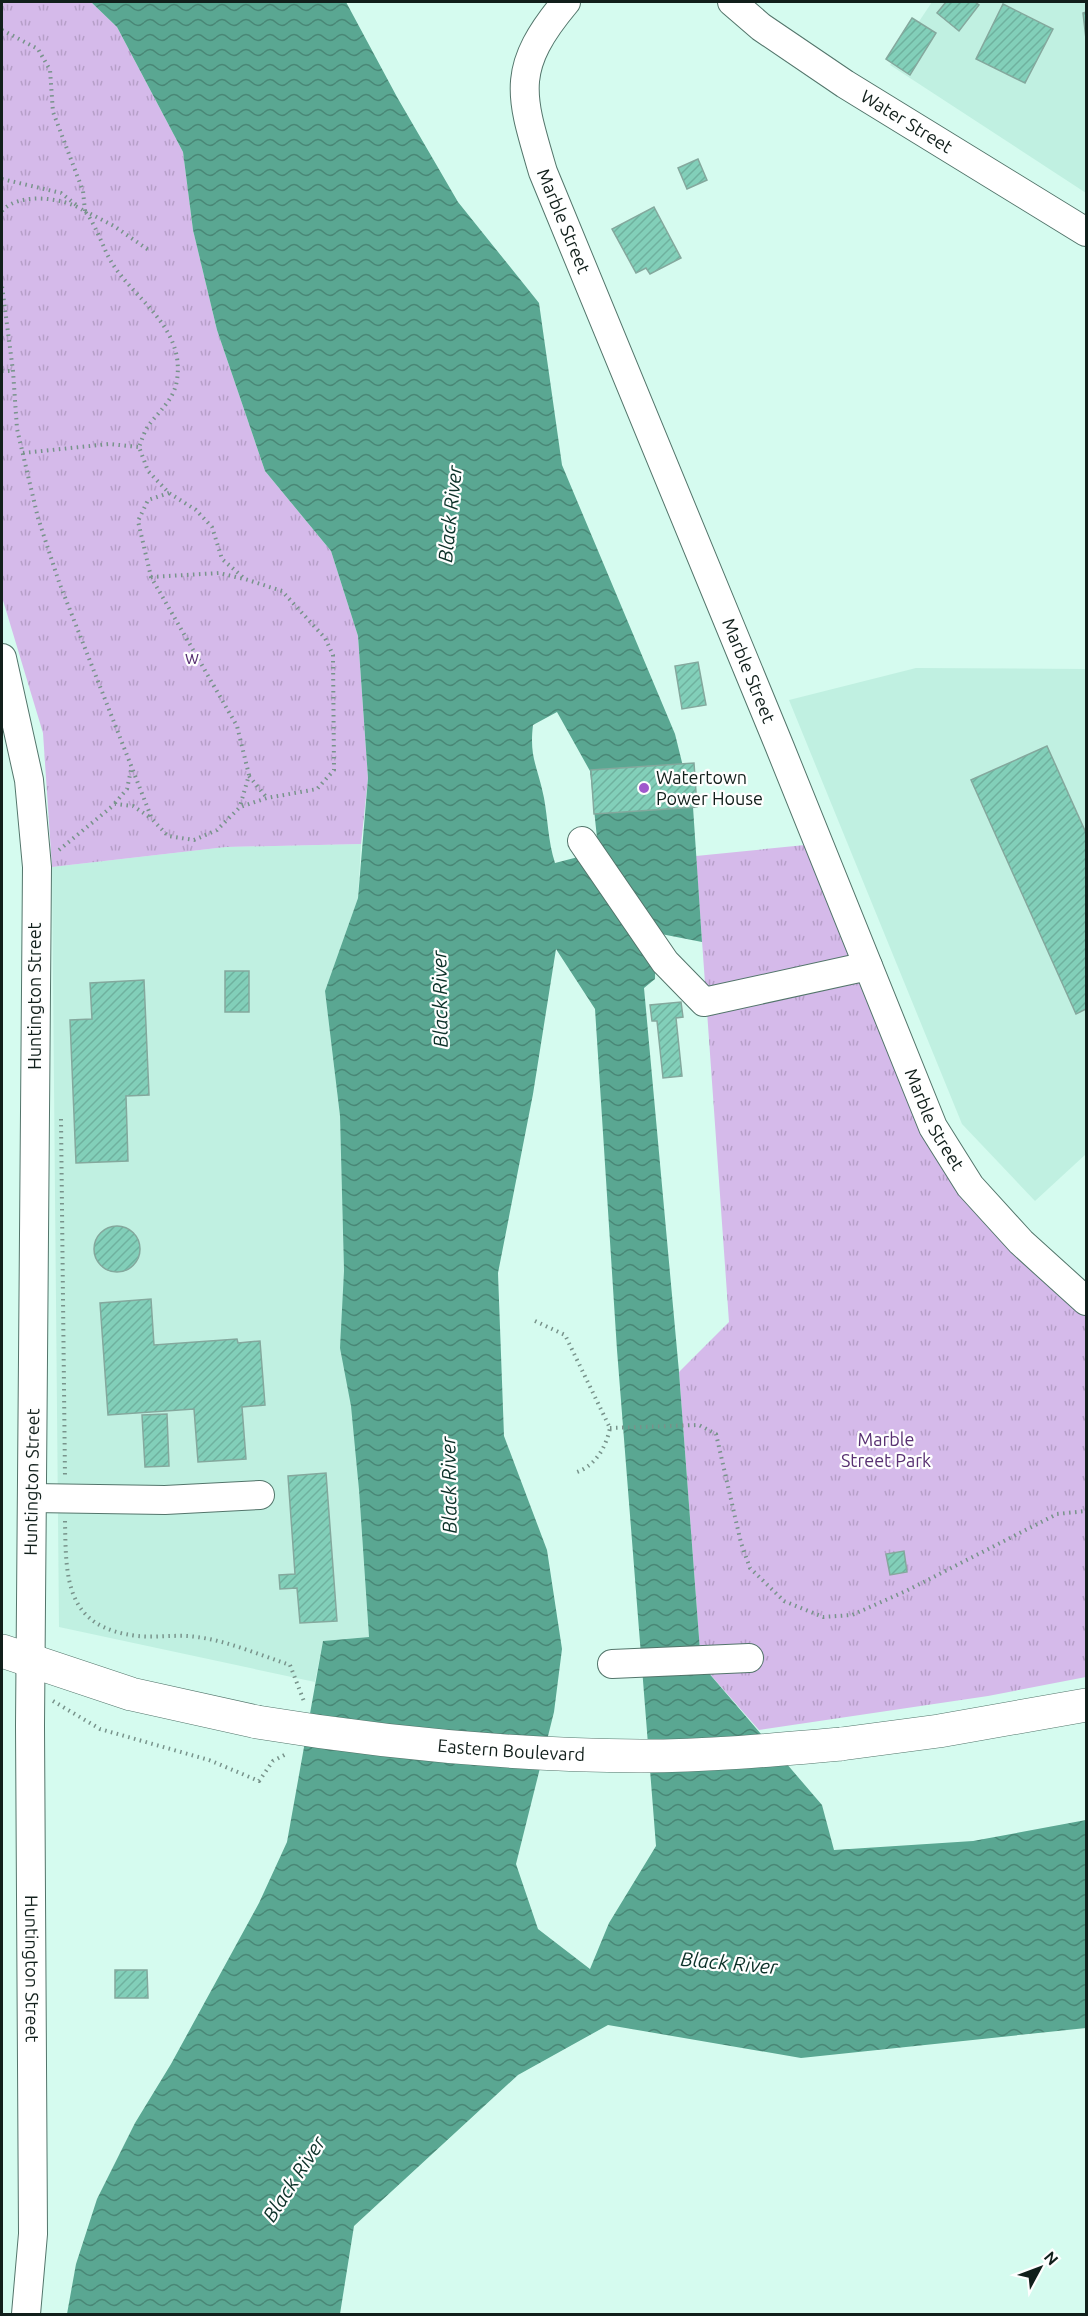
<svg xmlns="http://www.w3.org/2000/svg" width="1088" height="2316" viewBox="0 0 1088 2316" font-family="Ubuntu,sans-serif">
	<style>
		.built { fill: #c0f0e1 }
		.park { fill: url(#park-tufts) }
		.water { fill: url(#water-waves); fill-rule: evenodd }
		.building { fill: url(#building-hatch); stroke: #84a89d; stroke-width: 1.5 }
		.lines { fill: none; stroke-linecap: round; stroke-linejoin: round }
		.minor-casing { stroke: #53756b; stroke-width: 30 }
		.major-casing { stroke: #53756b; stroke-width: 34 }
		.path { stroke: #78938b; stroke-width: 4; stroke-dasharray: 1.5 4.5; stroke-linecap: butt }
		.minor { stroke: #fff; stroke-width: 28 }
		.major { stroke: #fff; stroke-width: 33 }
		.major-bridge-casing { stroke: #53756b; stroke-width: 34; stroke-linecap: butt }
		.major-bridge { stroke: #fff; stroke-width: 33 }
		.poi-dot { fill: #9f58cc; stroke: #fefefe; stroke-width: 2 }
		.labels { text-anchor: middle; stroke-width: 4.5; stroke-linejoin: round; paint-order: stroke }
		.street-label { font-size: 18px; fill: #111f1b; stroke: #fefefe }
		.park-label { font-size: 18px; fill: #583072; stroke: #fefefe }
		.poi-label { font-size: 18px; fill: #111f1b; stroke: #fefefe; text-anchor: start }
		.water-label { font-size: 20px; font-style: italic; fill: #0c3128; stroke: #fefefe }
	</style>
	<defs>
		<pattern id="park-tufts" width="24" height="20" patternUnits="userSpaceOnUse" patternTransform="scale(1.5)"><rect width="24" height="20" fill="#d5baea"/><path d="M3 7l-1-3M5 7V3M7 7l1-3M15 17l-1-3M17 17v-4M19 17l1-3" fill="none" stroke="#b69fc8"/></pattern>
		<pattern id="water-waves" width="16" height="10" patternUnits="userSpaceOnUse" patternTransform="scale(1.5)"><rect width="16" height="10" fill="#5aa792"/><path d="M0 5q4-4 8 0t8 0" fill="none" stroke="#498776"/></pattern>
		<pattern id="building-hatch" width="6" height="6" patternUnits="userSpaceOnUse" patternTransform="scale(1.5)"><rect width="6" height="6" fill="#82cfb9"/><path d="M-1 1l2-2M0 6l6-6M5 7l2-2" fill="none" stroke="#6fb19e"/></pattern>
	</defs>
	<rect width="100%" height="100%" fill="#d5fbef"/>
	<g class="built">
		<path d="M932 2H1086V193L890 65Z"/>
		<path d="M916 668 1086 669V1154L1035 1201 962 1124 789 700Z"/>
		<path d="M361 844 358 898 325 991 340 1116 344 1271 369 1637 323 1641 315 1682 59 1627 52 867 226 847Z"/>
	</g>
	<g class="park">
		<path d="M2 2H91L117 27 183 152 193 230 217 330 265 471 331 551 358 636 368 778 361 844 226 847 52 867 43 733 2 597Z"/>
		<path d="M805 845 911 1110 1086 1312V1677L988 1696 759 1730 701 1664 679 1372 729 1322 696 856Z"/>
	</g>
	<path class="water" d="M91 2H346L397 97 458 202 539 303 562 465 675 734 693 807 702 942 656 933 655 979 644 988 679 1372 701 1664 822 1805 834 1850 973 1841 1086 1820V2028L801 2058 608 2025 518 2075 354 2226 340 2314H67L76 2264 97 2199 135 2123 171 2064 259 1903 287 1842 323 1641 369 1637 359 1490 351 1406 340 1348 344 1271 340 1116 325 991 358 898 368 778 358 636 331 551 265 471 217 330 193 230 183 152 117 27ZM557 712 590 771 597 838 582 856 555 863C548 841 548 820 544 798 538 767 529 758 533 725ZM556 949 595 1009 617 1350 656 1846 609 1923 590 1969 538 1929 516 1864 554 1712 562 1649 547 1550 504 1436 498 1273 533 1094Z"/>
	<g class="building">
		<path d="M946 2H975L979 5 959 31 937 13Z"/>
		<path d="M1003 4 1053 29 1025 83 976 59Z"/>
		<path d="M1086 12V39L1083 13Z"/>
		<path d="M912 18 936 33 910 75 886 59Z"/>
		<path d="M698 159 707 180 687 189 678 168Z"/>
		<path d="M654 207 681 258 650 274 646 268 636 273 612 229Z"/>
		<path d="M698 662 706 705 682 709 675 666Z"/>
		<path d="M1047 746 1086 833V1009L1076 1014 971 780Z"/>
		<path d="M694 763 697 807 594 814 591 770Z"/>
		<rect x="225" y="971" width="24" height="41"/>
		<path d="M144 980 149 1095 126 1096 128 1161 76 1163 70 1020 92 1019 90 983Z"/>
		<path d="M681 1002 683 1017 676 1018 682 1076 663 1078 657 1021H652L650 1005Z"/>
		<circle cx="117" cy="1249" r="23"/>
		<path d="M151 1299 154 1345 237 1339 238 1343 260 1341 265 1405 242 1407 246 1459 198 1462 194 1409 108 1415 100 1303Z"/>
		<path d="M167 1414 169 1466 145 1467 142 1415Z"/>
		<path d="M326 1473 337 1621 300 1623 297 1588 280 1589 279 1575 295 1574 288 1476Z"/>
		<path d="M904 1551 907 1572 890 1575 886 1554Z"/>
		<path d="M115 1970H147L148 1998H115Z"/>
	</g>
	<g class="lines">
		<g class="minor-casing">
			<g id="minor">
				<path id="s1" d="M566 2C510 69 520 94 543 172L779 745 933 1127 970 1186 1021 1242 1086 1301"/>
				<path id="s2" d="M732 2 761 27 845 84 1086 232"/>
				<path id="s3" d="M2 658 29 780 37 867 30 1726 33 2234 26 2314"/>
				<path d="M582 841 665 962 704 1002 868 966"/>
				<path d="M32 1498 165 1500 260 1495"/>
				<path d="M612 1664 749 1658"/>
			</g>
		</g>
		<g class="major-casing">
			<g id="major">
				<path d="M2 1651 131 1694 257 1722"/>
				<path d="M841 1744 939 1731 1086 1705"/>
			</g>
		</g>
		<g class="path">
			<path d="M2 30 38 49 50 70 53 112 83 191 85 211"/>
			<path d="M2 179 61 193 79 207"/>
			<path d="M2 211C18 192 65 197 84 211 94 219 104 251 112 263 135 300 185 327 177 380 174 400 159 411 148 426 144 432 142 440 139 447L148 471 169 493 196 510 212 527 222 559 245 579 282 591 325 638 333 655 334 770 317 789 267 798 240 807 217 830 194 840 168 836 152 819 59 582 38 518 17 429 13 371 2 286"/>
			<path d="M85 211 114 226 150 251"/>
			<path d="M2 371H13"/>
			<path d="M23 453 109 444 139 447"/>
			<path d="M169 493 148 500 138 521 151 577 237 726 249 775 240 806"/>
			<path d="M151 577 219 573 244 579"/>
			<path d="M249 776 267 798"/>
			<path d="M115 803 127 789 131 770"/>
			<path d="M59 850 115 804 133 806 151 818"/>
			<path d="M61 1119 65 1478"/>
			<path d="M535 1321 565 1335 610 1428C606 1447 596 1465 577 1472"/>
			<path d="M610 1428 699 1425 716 1434 741 1543 750 1568 784 1601 823 1617 852 1615 906 1591 1057 1514 1086 1511"/>
			<path d="M65 1521C66 1579 65 1628 138 1636 157 1638 177 1634 197 1637 228 1641 260 1655 290 1665L305 1704"/>
			<path d="M53 1701 100 1729 209 1760 259 1781 273 1761 288 1753"/>
		</g>
		<use href="#minor" class="minor"/>
		<use href="#major" class="major"/>
		<g class="major-bridge-casing">
			<g id="major-bridge">
				<path id="s4" d="M257 1722C384 1743 512 1755 641 1756 708 1756 774 1750 841 1744"/>
			</g>
		</g>
		<use href="#major-bridge" class="major-bridge"/>
	</g>
	<circle class="poi-dot" cx="644" cy="788" r="6"/>
	<g class="labels">
		<g class="street-label">
			<text dy="6" stroke="none"><textPath href="#s2" startOffset="212">Water Street</textPath></text>
			<text dy="6" stroke="none"><textPath href="#s1" startOffset="237">Marble Street</textPath></text>
			<text dy="6" stroke="none"><textPath href="#s1" startOffset="723">Marble Street</textPath></text>
			<text transform="translate(35 996) rotate(-90)" y="6">Huntington Street</text>
			<text dy="6" stroke="none"><textPath href="#s1" startOffset="1209">Marble Street</textPath></text>
			<text transform="translate(32 1482) rotate(-89)" y="6">Huntington Street</text>
			<text dy="6" stroke="none"><textPath href="#s4" startOffset="256">Eastern Boulevard</textPath></text>
			<text dy="6" stroke="none"><textPath href="#s3" startOffset="1314">Huntington Street</textPath></text>
		</g>
		<g class="park-label">
			<text x="192" y="664">w</text>
			<text x="886" y="1446">Marble<tspan x="886" dy="21">Street Park</tspan></text>
		</g>
		<g class="poi-label">
			<text x="656" y="784">Watertown<tspan x="656" dy="21">Power House</tspan></text>
		</g>
		<g class="water-label">
			<text transform="translate(450 514) rotate(-84)" y="7">Black River</text>
			<text transform="translate(440 999) rotate(-91)" y="7">Black River</text>
			<text transform="translate(449 1485) rotate(-91)" y="7">Black River</text>
			<text transform="translate(729 1963) rotate(5)" y="7">Black River</text>
			<text transform="translate(294 2179) rotate(-57)" y="7">Black River</text>
		</g>
	</g>
	<rect width="1088" height="2316" fill="none" stroke="#111f1b" stroke-width="6"/>
	<g transform="translate(1040 2268) rotate(49)" stroke="#fefefe" stroke-width="4.5" paint-order="stroke">
	<path d="M0-4.5L10 22L0 15L-10 22Z" fill="#111f1b"/>
	<text y="-9" font-size="16" font-weight="bold" text-anchor="middle" fill="#111f1b">N</text>
	</g>
</svg>
